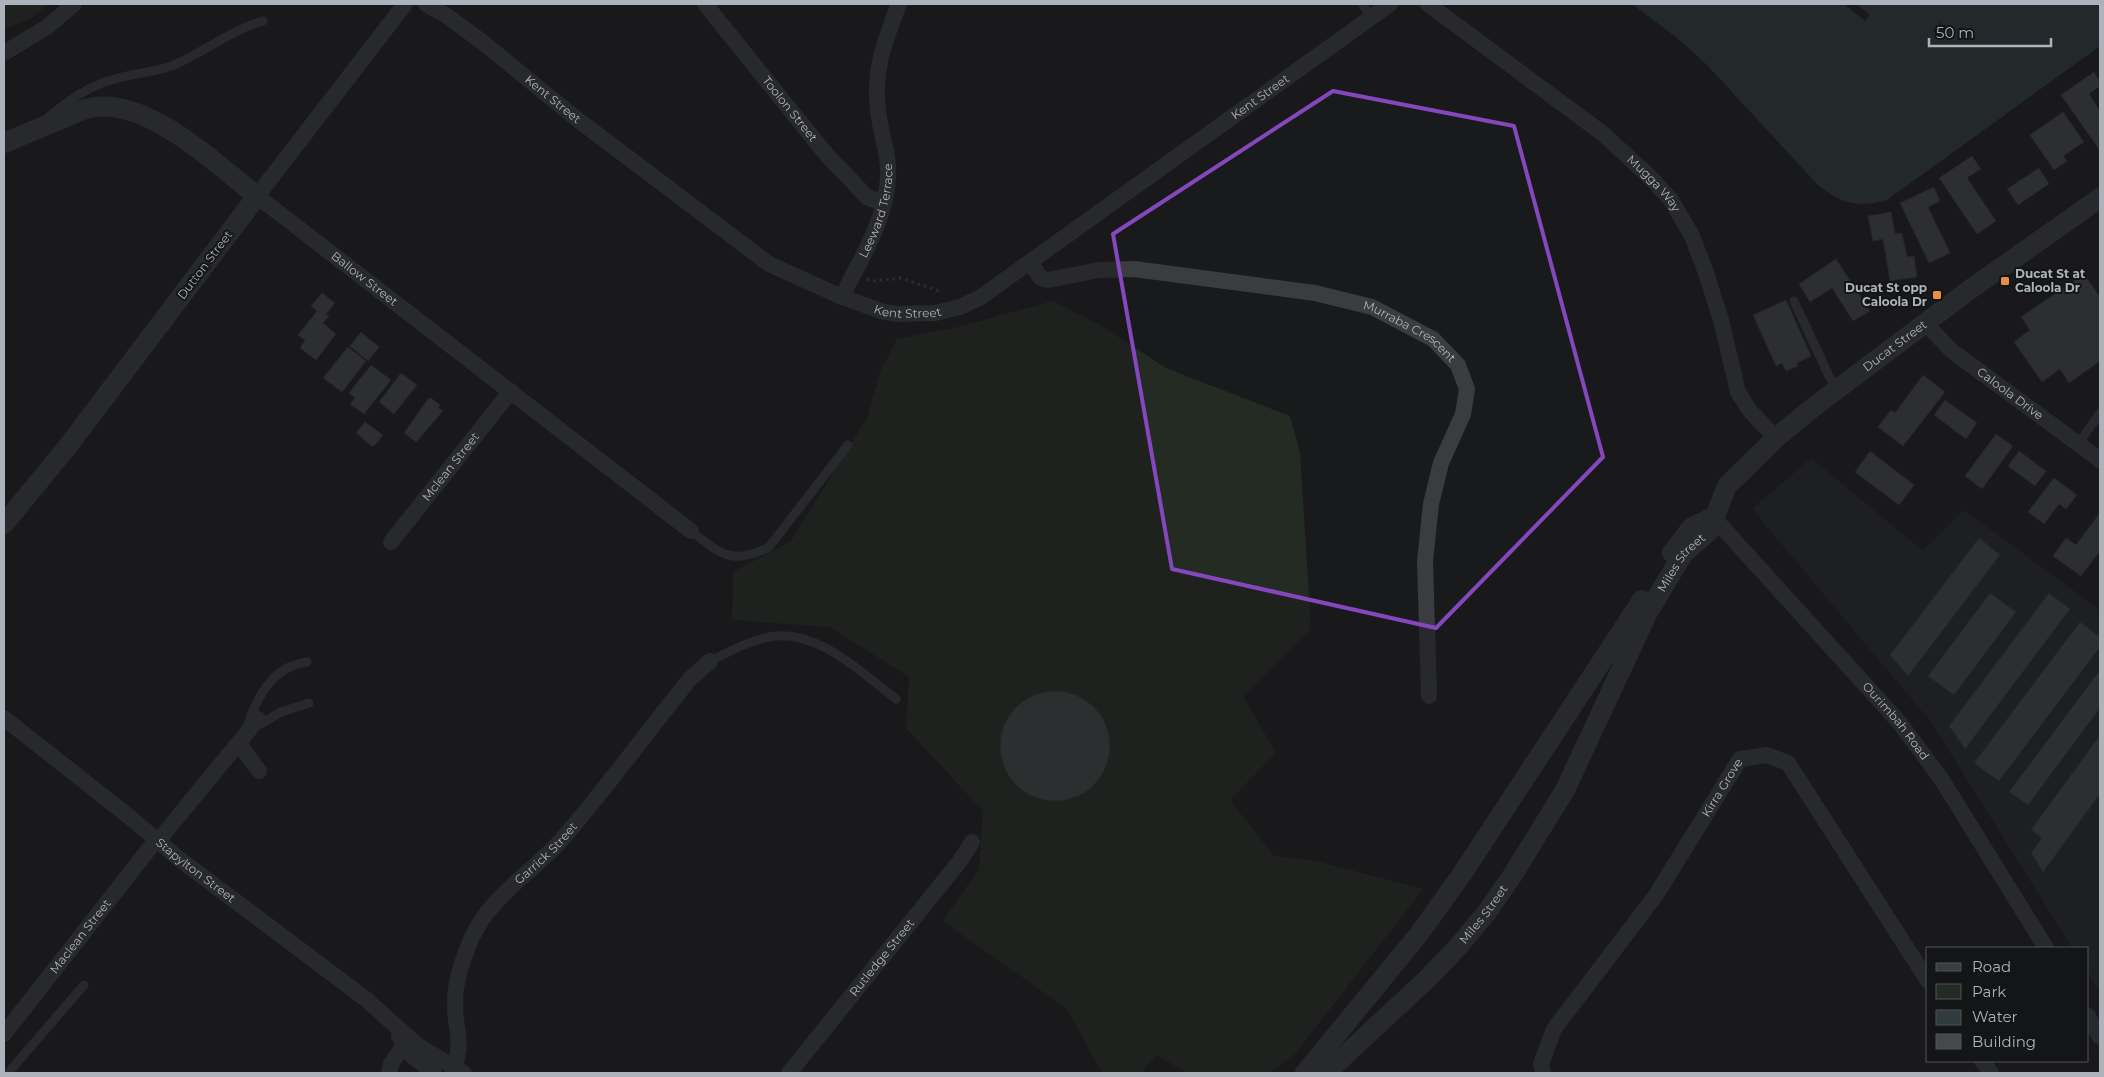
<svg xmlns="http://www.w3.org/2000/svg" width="2104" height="1077" viewBox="0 0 2104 1077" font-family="Montserrat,sans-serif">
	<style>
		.built { fill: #252628 }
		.green { fill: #242b23 }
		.water { fill: #303b3f }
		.pier { fill: #191a1b }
		.building { fill: #46484b; stroke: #333437 }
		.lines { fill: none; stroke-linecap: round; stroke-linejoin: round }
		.path { stroke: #404447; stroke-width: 3; stroke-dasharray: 2.5 4; stroke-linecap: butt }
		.service { stroke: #3a3c40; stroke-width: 9 }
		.minor { stroke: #3a3c40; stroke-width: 16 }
		.tertiary { stroke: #3a3c40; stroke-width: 20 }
		.marked { fill: none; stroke: #8547be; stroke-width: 4; stroke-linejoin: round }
		.poi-dot { fill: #e79045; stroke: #141516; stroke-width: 2 }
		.labels { text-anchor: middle; stroke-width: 4; stroke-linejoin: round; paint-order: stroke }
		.street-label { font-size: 12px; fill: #acb3ba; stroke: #141516 }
		.poi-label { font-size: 12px; font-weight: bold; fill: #acb3ba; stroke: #141516; text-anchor: start }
	</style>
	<rect width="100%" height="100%" fill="#191a1b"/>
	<path class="built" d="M1811 458 1923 551 1964 510 2100 610V993L2088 973V948H2072L1931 722 1752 509Z"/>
	<g class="green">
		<path d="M4 4H49L30 19 4 29Z"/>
		<path d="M1053 301 1100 325 1166 368 1290 416 1300 453 1311 629 1243 696 1276 753 1230 800 1274 856 1316 861 1423 889 1295 1054 1269 1073H1187L1157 1055 1141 1073H1102L1067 1009 943 921 979 869 983 811 906 728 909 677 830 627 732 620 733 572 791 541 867 418 880 372 897 339 958 327Z"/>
	</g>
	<path class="water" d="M1632 4H2100V46L1887 200C1856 208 1843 204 1818 185L1707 65 1676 37Z"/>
	<path class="pier" d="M1847 4H1856L1870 15 1865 21 1846 6Z"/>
	<g class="building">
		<path d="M2094 72 2100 82V86L2089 94 2100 111 2099 149 2061 95Z"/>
		<path d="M2063 112 2084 142 2063 156 2067 161 2054 170 2030 135Z"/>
		<path d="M1972 156 1981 169 1967 178 1996 221 1977 234 1939 178Z"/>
		<path d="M2039 168 2049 184 2018 205 2007 189Z"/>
		<path d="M1934 187 1940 201 1928 207 1950 253 1929 263 1900 203Z"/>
		<path d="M1891 212 1895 234 1902 233 1907 257 1914 256 1917 277 1890 281 1883 239 1873 241 1868 216Z"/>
		<path d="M1836 259 1870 311 1853 321 1832 288 1810 302 1799 284Z"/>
		<path d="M2084 274 2100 297V361L2069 383 2060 369 2042 382 2014 342 2030 330 2021 317Z"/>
		<path d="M322 293 335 303 326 314 329 316 323 323 336 334 316 360 300 348 305 340 298 335 317 311 311 306Z"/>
		<path d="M1786 300 1811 356 1797 363 1798 366 1786 371 1782 363 1776 366 1753 315Z"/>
		<path d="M361 332 379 347 368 361 350 346Z"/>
		<path d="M348 347 366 361 342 392 323 378Z"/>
		<path d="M371 365 391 380 364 414 350 404 355 398 349 393Z"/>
		<path d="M401 373 417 385 394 414 379 402Z"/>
		<path d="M1923 375 1945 392 1903 446 1878 427 1891 410 1895 413Z"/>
		<path d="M431 398 440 405 438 407 443 411 416 442 404 433 428 399Z"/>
		<path d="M1945 400 1977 423 1966 439 1934 415Z"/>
		<path d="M365 422 383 435 373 447 356 433Z"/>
		<path d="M1996 434 2013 446 1982 489 1965 476Z"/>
		<path d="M1870 451 1914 485 1899 505 1855 472Z"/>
		<path d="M2019 451 2046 471 2035 486 2008 466Z"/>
		<path d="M2054 478 2077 495 2066 509 2059 504 2044 524 2028 512Z"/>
		<path d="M2100 513V551L2081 576 2053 556 2066 538 2076 545Z"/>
		<path d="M1979 538 2000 555 1908 676 1890 655Z"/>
		<path d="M1990 593 2016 612 1954 695 1928 676Z"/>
		<path d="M2049 593 2070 609 1965 749 1949 726Z"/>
		<path d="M2080 622 2100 637V647L1999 781 1974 763Z"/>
		<path d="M2100 670V708L2028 805 2009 792Z"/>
		<circle cx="1055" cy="746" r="55"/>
		<path d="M2100 735V794L2043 872 2031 853 2042 838 2031 830Z"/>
	</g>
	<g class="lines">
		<path class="path" d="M867 279 874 281 901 278 939 291"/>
		<g class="service">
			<path d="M1362 4 1371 17"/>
			<path d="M49 117C70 99 90 85 118 78 137 73 156 72 174 65 204 52 231 30 263 21"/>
			<path d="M1794 301 1829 376 1838 389"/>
			<path d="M2078 444 2100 413"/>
			<path d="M691 531C721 554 732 566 769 547L848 445"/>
			<path d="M710 661C729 652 748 641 769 637 817 628 862 673 896 699"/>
			<path d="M248 725C257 696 274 666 307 662"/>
			<path d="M257 726 281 712 309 703"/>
			<path d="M8 1073 84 985"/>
		</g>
		<g class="minor">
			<path id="s1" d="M405 4 257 196 691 531"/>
			<path id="s2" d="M426 4 447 16 481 41 577 119 769 264 842 297 884 312 900 314 935 313 960 307 981 297 1390 4"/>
			<path id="s3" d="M705 4 826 154 867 197 884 204"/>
			<path id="s4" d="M1428 4 1602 133 1650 177 1671 200 1692 236 1706 273 1721 320 1738 392 1750 411 1776 438"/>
			<path d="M4 53 47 27 74 4"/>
			<path id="s5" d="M1030 263 1041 278 1048 280 1099 270 1134 269 1315 293 1372 307 1433 339 1458 365 1467 389 1463 414 1441 463 1431 504 1425 561 1429 696"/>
			<path id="s6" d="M842 297C861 257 885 223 888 178 890 155 880 133 878 110 873 69 885 41 899 4"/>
			<path id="s7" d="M1925 323 1952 351 2100 460"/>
			<path id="s8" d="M1713 517 1899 722 1942 780 2046 948"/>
			<path id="s9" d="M391 542 511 391"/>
			<path id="s10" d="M4 718 132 819 178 858 367 1000 417 1045 464 1073"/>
			<path d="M239 744 259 771"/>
			<path d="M158 841 258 719"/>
			<path d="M2088 1016 2100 1037"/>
			<path id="s11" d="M4 1034 156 840"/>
			<path d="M399 1036 411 1055 434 1073"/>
			<path d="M1982 1061 1991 1073"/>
			<path d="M389 1073 391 1064 404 1045 414 1048"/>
			<path id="s12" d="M452 1073C465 1041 455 1034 455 1003 455 980 463 959 472 937 492 894 534 872 564 837 607 787 647 732 689 680L710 661"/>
			<path id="s13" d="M789 1073 960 861 972 842"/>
			<path id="s14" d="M1543 1073 1541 1064 1554 1029 1656 895 1740 759 1767 755 1788 763 1928 981"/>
		</g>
		<g class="tertiary">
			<path d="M4 143 85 109C143 92 214 163 257 196L68 446 4 524"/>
			<path d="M1672 553 1691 528 1713 517"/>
			<path d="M1305 1073 1419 934 1462 874 1642 600"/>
			<path id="s15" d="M1326 1073 1427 979 1457 948 1487 912 1512 876 1565 790 1648 612 1683 554 1709 531 1727 486 1776 438 1811 409 1972 288 2100 198"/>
		</g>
	</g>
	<path d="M0 0H2104V1077H0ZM1333 91 1514 126 1603 457 1436 628 1172 569 1113 234Z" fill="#191a1b" fill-opacity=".55" fill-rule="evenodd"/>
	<path class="marked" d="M1333 91 1514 126 1603 457 1436 628 1172 569 1113 234Z"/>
	<g class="poi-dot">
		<rect x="2000" y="276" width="10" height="10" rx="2.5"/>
		<rect x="1932" y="290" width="10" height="10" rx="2.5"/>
	</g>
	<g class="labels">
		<g class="street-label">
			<text dy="4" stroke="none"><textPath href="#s2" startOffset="999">Kent Street</textPath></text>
			<text dy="4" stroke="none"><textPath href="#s2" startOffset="159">Kent Street</textPath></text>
			<text dy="4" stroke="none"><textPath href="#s3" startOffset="135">Toolon Street</textPath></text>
			<text dy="4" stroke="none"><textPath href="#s4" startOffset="289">Mugga Way</textPath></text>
			<text dy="4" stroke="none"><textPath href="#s6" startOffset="94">Leeward Terrace</textPath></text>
			<text transform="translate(205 265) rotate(-53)" y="4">Dutton Street</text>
			<text dy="4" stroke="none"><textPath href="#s1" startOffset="378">Ballow Street</textPath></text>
			<text dy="4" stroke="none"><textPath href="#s2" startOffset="579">Kent Street</textPath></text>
			<text dy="4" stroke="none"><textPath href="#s5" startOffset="399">Murraba Crescent</textPath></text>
			<text dy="4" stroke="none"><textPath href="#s15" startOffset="939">Ducat Street</textPath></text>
			<text dy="4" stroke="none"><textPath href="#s7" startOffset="111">Caloola Drive</textPath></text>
			<text dy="4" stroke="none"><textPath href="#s9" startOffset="96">Mclean Street</textPath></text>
			<text dy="4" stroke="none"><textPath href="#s15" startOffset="629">Miles Street</textPath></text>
			<text dy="4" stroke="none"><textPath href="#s8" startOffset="274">Ourimbah Road</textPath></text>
			<text dy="4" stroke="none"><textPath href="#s14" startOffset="341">Kirra Grove</textPath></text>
			<text dy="4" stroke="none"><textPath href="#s12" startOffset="252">Garrick Street</textPath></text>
			<text dy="4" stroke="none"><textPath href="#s10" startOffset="245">Stapylton Street</textPath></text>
			<text dy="4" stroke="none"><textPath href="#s15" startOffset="224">Miles Street</textPath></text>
			<text dy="4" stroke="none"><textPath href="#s11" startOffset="124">Maclean Street</textPath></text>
			<text dy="4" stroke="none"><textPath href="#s13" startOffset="148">Rutledge Street</textPath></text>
		</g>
		<g class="poi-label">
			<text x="2015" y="278">Ducat St at<tspan x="2015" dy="14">Caloola Dr</tspan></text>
			<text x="1927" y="292" text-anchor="end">Ducat St opp<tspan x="1927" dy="14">Caloola Dr</tspan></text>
		</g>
	</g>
	<rect width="2104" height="1077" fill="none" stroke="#acb3ba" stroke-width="10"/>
	<rect x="1926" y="947" width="162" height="115" fill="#141516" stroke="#515458"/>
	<rect x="1936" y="963" width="25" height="8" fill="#3a3c40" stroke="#515458"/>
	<text x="1972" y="972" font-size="15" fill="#acb3ba">Road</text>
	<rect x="1936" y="984" width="25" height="15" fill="#242b23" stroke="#515458"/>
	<text x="1972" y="997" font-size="15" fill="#acb3ba">Park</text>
	<rect x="1936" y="1010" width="25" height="15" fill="#303b3f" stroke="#515458"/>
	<text x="1972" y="1022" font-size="15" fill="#acb3ba">Water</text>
	<rect x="1936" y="1034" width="25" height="15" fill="#46484b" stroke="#515458"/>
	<text x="1972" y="1047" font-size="15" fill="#acb3ba">Building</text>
	<path d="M1929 38v8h122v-8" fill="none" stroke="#acb3ba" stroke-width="2.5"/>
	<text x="1936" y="38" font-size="15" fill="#acb3ba" stroke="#141516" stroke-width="4" paint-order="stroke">50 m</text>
</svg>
